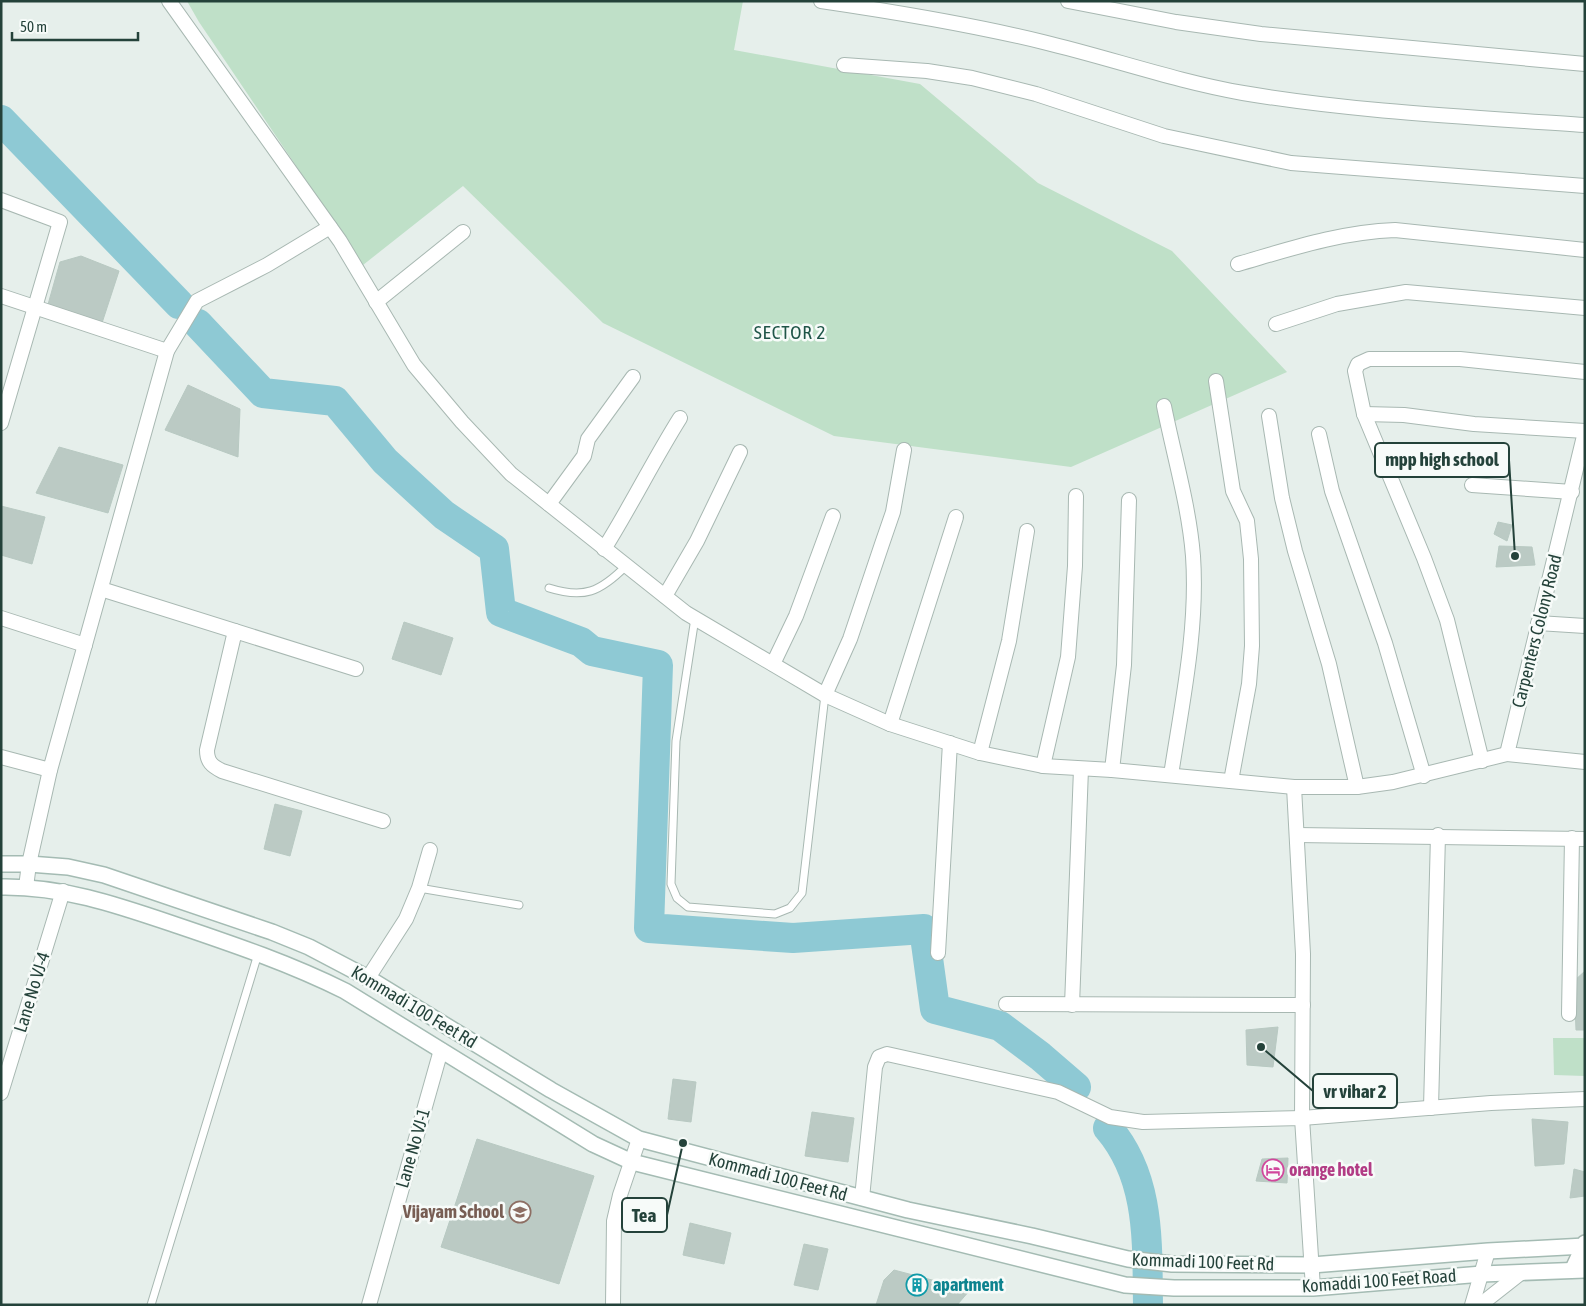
<svg xmlns="http://www.w3.org/2000/svg" width="1586" height="1306" viewBox="0 0 1586 1306" font-family="'Asap Condensed',sans-serif">
	<style>
		.green { fill: #bfe0c8 }
		.lines { fill: none; stroke-linecap: round; stroke-linejoin: round }
		.river { stroke: #8ec9d4; stroke-width: 30 }
		.building { fill: #bbcac4; stroke: #b8c9c2 }
		.service-casing { stroke: #a8b8b2; stroke-width: 9 }
		.minor-casing { stroke: #a8b8b2; stroke-width: 16 }
		.tertiary-casing { stroke: #a8b8b2; stroke-width: 18 }
		.secondary-casing { stroke: #a4bbb3; stroke-width: 18 }
		.service { stroke: #fff; stroke-width: 7 }
		.minor { stroke: #fff; stroke-width: 14 }
		.tertiary { stroke: #fff; stroke-width: 15 }
		.secondary { stroke: #fff; stroke-width: 15 }
		.labels { text-anchor: middle; stroke-width: 5; stroke-linejoin: round; paint-order: stroke }
		.street-label { font-size: 18px; fill: #24423a; stroke: #f7fbf9 }
		.hotel-label { font-size: 18px; font-weight: bold; fill: #b23c85; stroke: #f7fbf9; text-anchor: start }
		.education-label { font-size: 18px; font-weight: bold; fill: #785e54; stroke: #f7fbf9; text-anchor: end }
		.culture-label { font-size: 18px; font-weight: bold; fill: #0d838f; stroke: #f7fbf9; text-anchor: start }
		.neighbourhood-label { font-size: 19px; letter-spacing: 1px; fill: #1f5548; stroke: #f7fbf9 }
		.leader { fill: none; stroke: #24423a; stroke-width: 2 }
		.callout-dot { fill: #24423a; stroke: #f7fbf9; stroke-width: 2 }
		.callout { fill: #f7fbf9; stroke: #24423a; stroke-width: 2 }
		.callout-label { font-size: 19px; text-anchor: middle; font-weight: bold; fill: #24423a }
	</style>
	<rect width="100%" height="100%" fill="#e6efeb"/>
	<g class="green">
		<path d="M187 1H743L734 50 920 84 1038 183 1172 251 1287 372 1071 467 834 436 603 323 463 186 363 265 199 22Z"/>
		<path d="M1553 1038H1585V1076L1554 1075Z"/>
	</g>
	<g class="lines">
		<g class="river">
			<path d="M1 120 179 304"/>
			<path d="M198 324 263 393 335 401 385 461 444 515 494 549 501 612 581 642 592 651 658 665 649 928 793 938 924 929 935 1009 1000 1026 1040 1056 1076 1087"/>
			<path d="M1108 1128C1151 1178 1147 1243 1148 1305"/>
		</g>
	</g>
	<g class="building">
		<path d="M81 256 119 271 101 326 47 308 60 262Z"/>
		<path d="M188 385 240 409 238 457 165 430Z"/>
		<path d="M59 447 123 465 108 513 36 493Z"/>
		<path d="M1 506 45 517 32 564 1 555Z"/>
		<path d="M1498 522 1512 525 1507 541 1494 534Z"/>
		<path d="M1499 546 1532 547 1535 565 1496 567Z"/>
		<path d="M404 622 453 638 441 675 392 659Z"/>
		<path d="M275 804 302 811 290 856 264 849Z"/>
		<path d="M1585 971V1030H1576L1574 981Z"/>
		<path d="M1278 1027 1273 1067 1247 1065 1246 1030Z"/>
		<path d="M673 1079 696 1082 691 1122 668 1119Z"/>
		<path d="M812 1112 854 1118 848 1162 805 1156Z"/>
		<path d="M1532 1119 1568 1122 1564 1164 1535 1166Z"/>
		<path d="M477 1139 594 1176 559 1284 441 1247Z"/>
		<path d="M1288 1158 1287 1183 1256 1181 1262 1159Z"/>
		<path d="M1574 1169 1585 1172V1196L1570 1198Z"/>
		<path d="M690 1223 731 1233 724 1264 683 1255Z"/>
		<path d="M804 1244 828 1249 818 1290 794 1285Z"/>
		<path d="M894 1270 970 1290 957 1305H876L884 1280Z"/>
	</g>
	<g class="lines">
		<g class="service-casing">
			<g id="service">
				<path d="M549 588C584 599 600 592 626 566"/>
				<path d="M695 618 676 741 671 884 677 898 688 907 775 914 790 908 802 893 825 695"/>
				<path d="M419 888 519 905"/>
				<path d="M151 1305 258 954"/>
			</g>
		</g>
		<g class="minor-casing">
			<g id="minor">
				<path d="M169 1 340 241 414 365 462 422 511 474 686 613 825 695 890 724 980 753 1043 766 1112 770 1294 787"/>
				<path d="M821 1C896 12 970 24 1043 42 1110 58 1175 81 1243 93 1356 112 1471 117 1585 125"/>
				<path d="M1068 1 1176 22 1261 34 1585 64"/>
				<path d="M844 65 927 71 972 78 1036 94 1164 136 1291 163 1585 186"/>
				<path d="M1 200 60 222 1 423"/>
				<path d="M1238 264C1290 249 1340 232 1395 230L1585 250"/>
				<path d="M1 296 167 351"/>
				<path d="M376 302 463 232"/>
				<path d="M1276 324 1337 304 1406 292 1585 308"/>
				<path d="M1216 381 1233 491 1247 521 1251 559 1252 646 1249 684 1231 781"/>
				<path d="M1164 406C1174 456 1189 506 1193 556 1198 629 1182 703 1171 775"/>
				<path d="M1364 414 1404 415 1474 424 1585 431"/>
				<path d="M1269 416 1282 498 1295 551 1329 664 1357 787"/>
				<path d="M1585 432 1507 754 1585 762"/>
				<path d="M1319 434 1332 491 1385 643 1424 776"/>
				<path d="M1472 485 1572 492"/>
				<path d="M549 504 584 456 588 439 633 377"/>
				<path d="M604 549C631 506 653 461 680 418"/>
				<path d="M101 589 356 669"/>
				<path d="M665 596 697 541 740 452"/>
				<path d="M1 618 85 645"/>
				<path d="M1538 623 1585 626"/>
				<path d="M235 631 207 750C207 762 212 766 222 771L383 821"/>
				<path d="M773 664 796 616 833 516"/>
				<path d="M825 695 850 639 882 544 893 512 904 450"/>
				<path d="M890 724 956 517"/>
				<path d="M980 753 1009 641 1027 531"/>
				<path d="M1507 754 1393 782 1357 787H1294L1303 954 1302 1118 1491 1103 1585 1099"/>
				<path d="M1 757 50 770"/>
				<path d="M1482 761 1447 620 1424 558 1364 414 1355 371 1358 364 1369 359H1460L1585 372"/>
				<path d="M1043 766 1068 657 1075 566 1076 496"/>
				<path d="M1112 770 1124 665 1129 500"/>
				<path d="M1297 835 1585 839"/>
				<path d="M26 887 29 864 50 770 167 351 197 301 267 265 330 227"/>
				<path d="M938 953 950 743"/>
				<path d="M368 978 406 919 419 888 430 850"/>
				<path d="M1006 1004 1303 1005"/>
				<path d="M1072 1005 1081 769"/>
				<path d="M1569 1014 1572 838"/>
				<path d="M1 1093 63 891"/>
				<path d="M1431 1108 1438 835"/>
				<path d="M862 1198 875 1067 879 1057 887 1054 1058 1092 1110 1117 1143 1122 1302 1118 1313 1288"/>
				<path d="M369 1305 441 1050"/>
				<path d="M613 1305 614 1221 620 1195 639 1139"/>
				<path d="M1472 1305 1488 1251"/>
				<path d="M1480 1305 1522 1272"/>
			</g>
		</g>
		<g class="tertiary-casing">
			<path id="tertiary" d="M1573 1269 1585 1243"/>
		</g>
		<g class="secondary-casing">
			<g id="secondary">
				<path d="M1 864H29L68 867 104 875 272 932 309 947 368 978 551 1090 639 1139 908 1210 1032 1236 1128 1259 1172 1264 1312 1265 1488 1251 1585 1246"/>
				<path d="M1 887C64 886 120 906 179 926 235 945 291 964 345 991L593 1144 632 1162 1125 1285 1174 1288H1313L1482 1274 1585 1270"/>
			</g>
		</g>
		<use href="#service" class="service"/>
		<use href="#minor" class="minor"/>
		<use href="#tertiary" class="tertiary"/>
		<use href="#secondary" class="secondary"/>
	</g>
	<defs>
		<g id="hotel-ring" transform="scale(1.125)"><circle r="9.5" fill="#f7fbf9" stroke="#d1479c" stroke-width="1.5"/><path d="M-6-4.5h1.5V1H6V5H4.5V3h-9V5H-6ZM-4 0a1.8 1.8 0 1 1 3.6 0ZM.5 0V-2.5h3Q6-2.5 6 0Z" fill="#d1479c"/></g>
		<g id="school-ring" transform="scale(1.125)"><circle r="9.5" fill="#f7fbf9" stroke="#8d6e63" stroke-width="1.5"/><path d="M0-5L7-2L0 1L-7-2ZM-4 1L0 2.5L4 1V4Q0 6-4 4Z" fill="#8d6e63"/></g>
		<g id="building-ring" transform="scale(1.125)"><circle r="9.5" fill="#f7fbf9" stroke="#0f9aa8" stroke-width="1.5"/><path d="M-4-6H4V6H1V3H-1V6H-4ZM-2.5-4.3h1.7v1.8h-1.7ZM.8-4.3h1.7v1.8H.8ZM-2.5-1h1.7V.8h-1.7ZM.8-1h1.7V.8H.8Z" fill="#0f9aa8"/></g>
	</defs>
	<g fill-rule="evenodd">
		<use href="#hotel-ring" x="1273" y="1170"/>
		<use href="#school-ring" x="520" y="1212"/>
		<use href="#building-ring" x="917" y="1285"/>
	</g>
	<g class="labels">
		<g class="street-label">
			<text transform="translate(1537 631) rotate(-76)" y="6">Carpenters Colony Road</text>
			<text transform="translate(32 992) rotate(-73)" y="6">Lane No VJ-4</text>
			<text transform="translate(414 1007) rotate(31)" y="6">Kommadi 100 Feet Rd</text>
			<text transform="translate(413 1148) rotate(-74)" y="6">Lane No VJ-1</text>
			<text transform="translate(778 1177) rotate(15)" y="6">Kommadi 100 Feet Rd</text>
			<text transform="translate(1203 1262) rotate(2)" y="6">Kommadi 100 Feet Rd</text>
			<text transform="translate(1379 1281) rotate(-4)" y="6">Komaddi 100 Feet Road</text>
		</g>
		<g class="hotel-label">
			<text x="1289" y="1176">orange hotel</text>
		</g>
		<g class="education-label">
			<text x="504" y="1218">Vijayam School</text>
		</g>
		<g class="culture-label">
			<text x="933" y="1291">apartment</text>
		</g>
		<g class="neighbourhood-label">
			<text x="790" y="339">SECTOR 2</text>
		</g>
	</g>
	<path class="leader" d="M1515 556L1509 460M1261 1047L1313 1091M683 1143L667 1215"/>
	<g class="callout-dot">
		<circle cx="1515" cy="556" r="5"/>
		<circle cx="1261" cy="1047" r="5"/>
		<circle cx="683" cy="1143" r="5"/>
	</g>
	<g class="callout">
		<rect x="1375" y="443" width="134" height="34" rx="5"/>
		<rect x="1313" y="1074" width="84" height="34" rx="5"/>
		<rect x="622" y="1198" width="45" height="34" rx="5"/>
	</g>
	<g class="callout-label">
		<text x="1442" y="466">mpp high school</text>
		<text x="1355" y="1098">vr vihar 2</text>
		<text x="644" y="1222">Tea</text>
	</g>
	<rect width="1586" height="1306" fill="none" stroke="#24423a" stroke-width="5"/>
	<path d="M12 32v8h126v-8" fill="none" stroke="#24423a" stroke-width="2.5"/>
	<text x="20" y="32" font-size="15" fill="#24423a" stroke="#f7fbf9" stroke-width="4" paint-order="stroke">50 m</text>
</svg>
